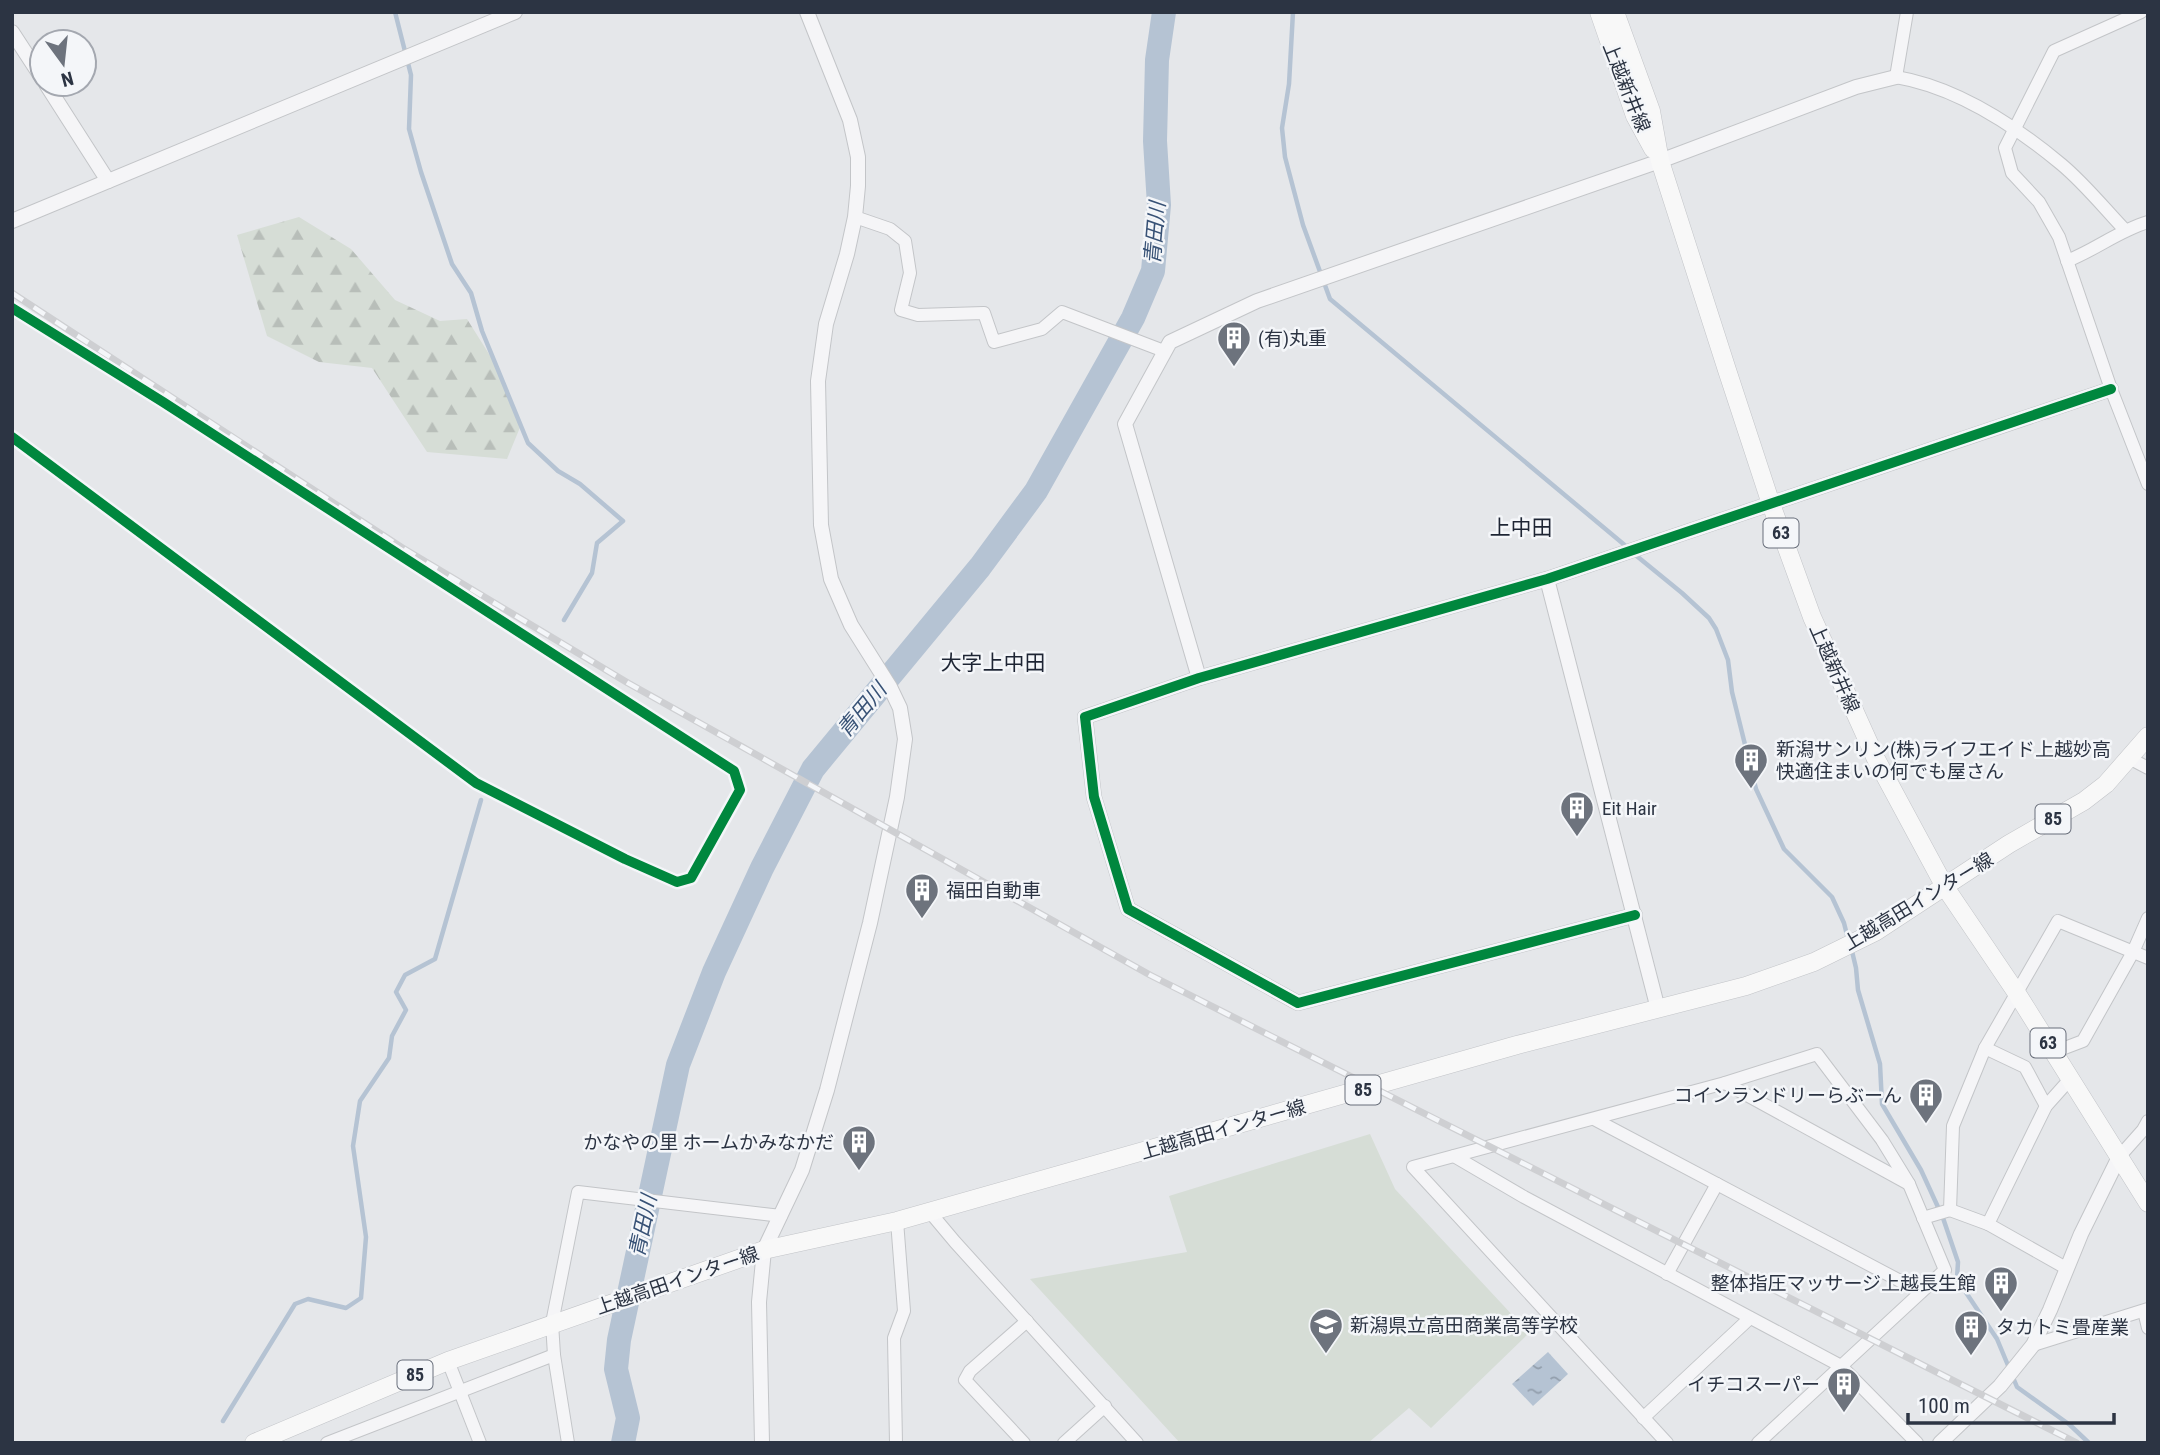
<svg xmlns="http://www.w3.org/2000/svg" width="2160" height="1455" viewBox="0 0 2160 1455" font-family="'Roboto Condensed','Noto Sans JP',sans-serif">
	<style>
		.forest { fill: url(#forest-firs) }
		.pitch { fill: #d6ddd6 }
		.water { fill: url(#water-ripples) }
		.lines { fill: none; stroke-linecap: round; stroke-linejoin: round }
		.stream { stroke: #b5c3d3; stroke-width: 4.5 }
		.river { stroke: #b5c3d3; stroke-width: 24 }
		.minor-casing { stroke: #c3c5c8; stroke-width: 14 }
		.tertiary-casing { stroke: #c3c5c8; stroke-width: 16 }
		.primary-casing { stroke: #c2c4c8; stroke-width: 19 }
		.minor { stroke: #f5f5f7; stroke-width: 12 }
		.tertiary { stroke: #f5f5f7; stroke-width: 14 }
		.primary { stroke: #f8f8f8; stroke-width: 18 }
		.rail-casing { stroke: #cecfd2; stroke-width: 7 }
		.rail { stroke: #f4f6f9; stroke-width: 4.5; stroke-dasharray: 13; stroke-linecap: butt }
		.cycleway-casing { stroke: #f4f6f9; stroke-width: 15 }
		.cycleway { stroke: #00873e; stroke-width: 10 }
		.labels { text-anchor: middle; stroke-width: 5; stroke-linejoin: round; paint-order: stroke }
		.shield { fill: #f4f6f9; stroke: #686e7a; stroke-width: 2 }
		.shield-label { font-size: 18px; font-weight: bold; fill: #2c3443 }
		.street-label { font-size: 19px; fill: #2c3443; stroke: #f4f6f9 }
		.poi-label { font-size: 19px; fill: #2c3443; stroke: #f4f6f9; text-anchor: start }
		.water-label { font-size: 21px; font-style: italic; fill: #385276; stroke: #f4f6f9 }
		.neighbourhood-label { font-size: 21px; fill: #1e2534; stroke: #f4f6f9 }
	</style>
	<defs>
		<pattern id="forest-firs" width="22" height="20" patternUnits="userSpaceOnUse" patternTransform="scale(1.75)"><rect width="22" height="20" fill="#d6ddd6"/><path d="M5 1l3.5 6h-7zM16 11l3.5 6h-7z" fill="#b8beb9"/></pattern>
		<pattern id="water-ripples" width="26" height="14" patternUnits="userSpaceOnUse" patternTransform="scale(1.75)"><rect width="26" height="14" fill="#b5c3d3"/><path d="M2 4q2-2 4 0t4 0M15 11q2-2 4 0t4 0" fill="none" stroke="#939fad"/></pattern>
	</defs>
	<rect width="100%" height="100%" fill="#e5e7ea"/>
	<path class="forest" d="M299 217 351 249 395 300 440 321 467 319 494 362 521 425 507 459 427 452 372 368 319 362 267 336 237 235Z"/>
	<path class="pitch" d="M1370 1134 1395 1189 1529 1333 1431 1428 1409 1408 1368 1443H1180L1030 1279 1187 1252 1169 1196Z"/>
	<path class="water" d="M1548 1352 1568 1374 1533 1406 1512 1384Z"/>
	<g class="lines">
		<g class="stream">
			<path d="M395 12 411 75 409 129 421 172 452 264 471 293 482 331 528 443 558 471 580 484 623 521 597 543 592 573 564 620"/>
			<path d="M1293 12 1289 84 1282 128 1285 157 1303 225 1330 299 1627 547"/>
			<path d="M1633 553 1682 593 1709 618 1716 629 1728 660 1732 692 1756 789 1784 849 1832 897 1844 923 1848 939"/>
			<path d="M1851 947 1856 968 1858 990 1880 1064 1882 1104 1921 1170 1943 1218 1958 1262 1957 1279 1997 1339 2017 1387 2070 1425 2089 1443"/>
			<path d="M223 1421 295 1304 308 1299 346 1308 361 1298 366 1237 353 1146 360 1101 389 1058 392 1036 406 1010 396 992 405 975 435 959 481 800"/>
		</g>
		<path class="river" d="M623 1443 628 1418 616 1369 619 1340 678 1065 714 972 762 868 813 769 980 567 1036 491 1133 318 1153 271 1159 205 1155 141 1157 60 1164 12"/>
		<g class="minor-casing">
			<g id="minor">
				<path d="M1907 12 1896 77C1956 87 2014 125 2061 164 2084 183 2104 208 2124 229"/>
				<path d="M2141 12 2054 51 2005 148 2012 173 2039 202 2059 237 2111 389 2148 484"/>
				<path d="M855 217 890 229 905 241 910 273 901 310 918 315 984 313 994 342 1042 329 1062 312 1164 351"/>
				<path d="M2067 261C2097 249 2118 231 2148 222"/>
				<path d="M12 308 163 402 734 771 740 790 691 878 677 882 625 859 476 783 12 437"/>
				<path d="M2129 758 2148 768"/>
				<path d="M1985 1048 2025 1067 2046 1106"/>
				<path d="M2054 1052 2083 1041 2133 952 2148 918"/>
				<path d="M1725 1083 1909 1184"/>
				<path d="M1594 1119 1921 1292"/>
				<path d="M1454 1156 1524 1197 1841 1366 1917 1443"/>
				<path d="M2119 1157 2143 1130 2148 1121"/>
				<path d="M1950 1210 1988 1224 2046 1106 2071 1078"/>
				<path d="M929 1211 955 1242 1137 1443"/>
				<path d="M1923 1218 1950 1210 1953 1126 1985 1048 2058 921 2148 958"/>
				<path d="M1988 1224 2066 1268"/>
				<path d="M1667 1274 1717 1184"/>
				<path d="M2144 1311 2148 1328"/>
				<path d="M2033 1345 2148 1309"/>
				<path d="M448 1361 480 1443"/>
				<path d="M1643 1418 1750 1318"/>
				<path d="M327 1443 554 1355"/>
				<path d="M568 1443 554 1355 552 1323 578 1192 781 1216"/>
				<path d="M896 1443 894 1338 904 1311 897 1221"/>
				<path d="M1024 1443 965 1380 970 1371 1027 1321"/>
				<path d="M1064 1443 1105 1406"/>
				<path d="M1667 1443 1413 1167 1725 1083 1817 1054 1882 1140 1909 1184 1945 1270 1758 1443"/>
			</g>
		</g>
		<g class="tertiary-casing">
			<g id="tertiary">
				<path d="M12 32 42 78"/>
				<path d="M46 84 108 181"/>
				<path d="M12 221 515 12"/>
				<path d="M1547 579 1658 1009"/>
				<path d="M1199 678 1125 424 1170 342 1257 301 1660 161 1856 87 1896 77"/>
				<path d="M1635 915 1298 1003 1128 909 1094 797 1085 717 1199 678 1547 579 2111 389"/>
				<path d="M762 1443 759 1302 764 1250 802 1170 827 1090 870 923 897 797 905 739 900 708 890 687 851 625 831 579 821 525 818 381 826 324 847 254 855 217 858 186V157L850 120 807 12"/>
				<path d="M1940 1443 2000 1386 2033 1345 2050 1310 2081 1234 2119 1157"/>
			</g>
		</g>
		<g class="primary-casing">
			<g id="primary">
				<path d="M1599 12 1635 116 1653 149"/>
				<path d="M1615 12 1651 111 1660 161 1727 370 1771 504 1812 617 1876 759 1945 887 2016 992 2148 1203"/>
				<path d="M254 1443 448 1361 764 1250 897 1221 1517 1045 1746 986 1814 962 1875 932 2009 844 2084 801 2106 784 2148 736"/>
			</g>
		</g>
		<use href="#minor" class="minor"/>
		<use href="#tertiary" class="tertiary"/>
		<use href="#primary" class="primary"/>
		<g class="rail-casing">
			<path id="rail" d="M12 293 401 547 628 683 1150 975 2077 1443"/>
		</g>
		<use href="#rail" class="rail"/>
		<g class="cycleway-casing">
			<g id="cycleway">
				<path d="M12 308 163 402 734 771 740 790 691 878 677 882 625 859 476 783 12 437"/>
				<path d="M1635 915 1298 1003 1128 909 1094 797 1085 717 1199 678 1547 579 2111 389"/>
			</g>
		</g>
		<use href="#cycleway" class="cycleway"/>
	</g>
	<defs>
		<g id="building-pin" transform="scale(1.75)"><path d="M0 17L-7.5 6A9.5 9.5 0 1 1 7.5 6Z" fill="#6d737d" stroke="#f4f6f9"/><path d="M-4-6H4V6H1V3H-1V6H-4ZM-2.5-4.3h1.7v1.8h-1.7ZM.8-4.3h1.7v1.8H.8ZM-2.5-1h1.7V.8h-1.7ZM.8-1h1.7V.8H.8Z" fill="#fff"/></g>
		<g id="school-pin" transform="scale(1.75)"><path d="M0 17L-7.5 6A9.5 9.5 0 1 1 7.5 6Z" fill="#6d737d" stroke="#f4f6f9"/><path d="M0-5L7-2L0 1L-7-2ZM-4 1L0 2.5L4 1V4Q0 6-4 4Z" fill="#fff"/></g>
	</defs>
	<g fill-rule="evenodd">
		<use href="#building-pin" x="1234" y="338"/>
		<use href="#building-pin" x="1751" y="760"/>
		<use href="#building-pin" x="1577" y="808"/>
		<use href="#building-pin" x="922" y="890"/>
		<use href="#building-pin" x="1926" y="1095"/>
		<use href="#building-pin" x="859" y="1142"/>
		<use href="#building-pin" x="2001" y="1283"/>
		<use href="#school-pin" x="1326" y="1325"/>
		<use href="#building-pin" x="1971" y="1327"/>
		<use href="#building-pin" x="1844" y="1384"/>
	</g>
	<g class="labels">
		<g class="shield">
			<rect x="1763.5" y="518.5" width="35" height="29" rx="5"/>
			<rect x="2035.5" y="804.5" width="35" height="29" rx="5"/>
			<rect x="2030.5" y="1028.5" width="35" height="29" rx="5"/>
			<rect x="1345.5" y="1075.5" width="35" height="29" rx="5"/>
			<rect x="397.5" y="1360.5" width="35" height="29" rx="5"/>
		</g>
		<g class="shield-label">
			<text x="1781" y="539">63</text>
			<text x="2053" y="825">85</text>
			<text x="2048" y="1049">63</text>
			<text x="1363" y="1096">85</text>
			<text x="415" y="1381">85</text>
		</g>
		<g class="street-label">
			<text transform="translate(1627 87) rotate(68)" y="7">上越新井線</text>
			<text transform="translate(1835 668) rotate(66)" y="7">上越新井線</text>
			<text transform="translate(1918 901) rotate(-31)" y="7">上越高田インター線</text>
			<text transform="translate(1223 1129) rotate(-16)" y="7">上越高田インター線</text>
			<text transform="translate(677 1280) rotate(-19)" y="7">上越高田インター線</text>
		</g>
		<g class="poi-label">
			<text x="1258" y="345">(有)丸重</text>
			<text x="1776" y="756">新潟サンリン(株)ライフエイド上越妙高<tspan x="1776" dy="22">快適住まいの何でも屋さん</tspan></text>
			<text x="1602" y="815">Eit Hair</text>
			<text x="946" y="897">福田自動車</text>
			<text x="1902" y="1102" text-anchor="end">コインランドリーらぶーん</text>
			<text x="834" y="1149" text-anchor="end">かなやの里 ホームかみなかだ</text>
			<text x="1976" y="1290" text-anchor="end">整体指圧マッサージ上越長生館</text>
			<text x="1350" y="1332">新潟県立高田商業高等学校</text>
			<text x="1996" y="1334">タカトミ畳産業</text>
			<text x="1820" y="1391" text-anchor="end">イチコスーパー</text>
		</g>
		<g class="water-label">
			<text transform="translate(1155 233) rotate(-85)" y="7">青田川</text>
			<text transform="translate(862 710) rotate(-50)" y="7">青田川</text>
			<text transform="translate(643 1226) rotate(-78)" y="7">青田川</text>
		</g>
		<g class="neighbourhood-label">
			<text x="1521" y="535">上中田</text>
			<text x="993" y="670">大字上中田</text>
		</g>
	</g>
	<rect width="2160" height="1455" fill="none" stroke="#2c3443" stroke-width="28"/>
	<g transform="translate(63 63) rotate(165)"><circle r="33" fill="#f4f6f9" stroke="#a4a8b0" stroke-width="2"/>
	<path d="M0-5L12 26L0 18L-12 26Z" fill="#6d737d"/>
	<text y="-10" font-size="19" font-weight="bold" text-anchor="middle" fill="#2c3443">N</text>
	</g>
	<path d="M1908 1413v10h206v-10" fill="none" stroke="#2c3443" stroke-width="3.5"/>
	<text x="1918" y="1413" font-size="21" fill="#2c3443" stroke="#f4f6f9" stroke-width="5" paint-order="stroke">100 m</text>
</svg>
